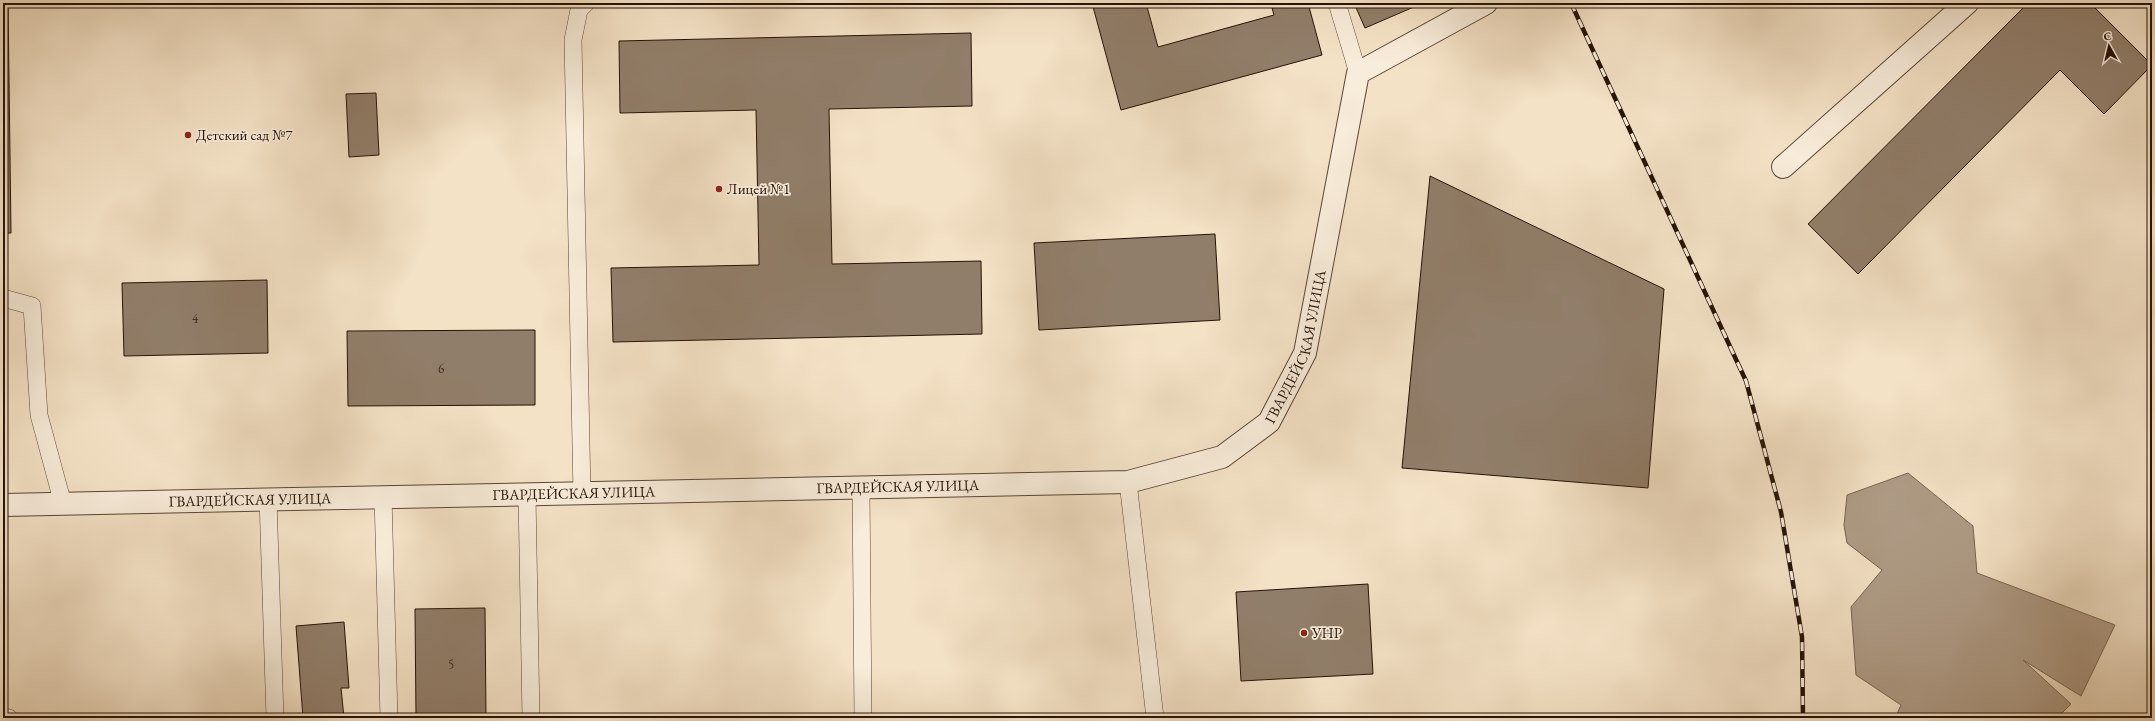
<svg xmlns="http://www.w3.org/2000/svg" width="2155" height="721" viewBox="0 0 2155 721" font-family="'EB Garamond',serif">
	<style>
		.water { fill: #ae9b85; stroke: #776452 }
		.building { fill: #917e6a; stroke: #251206 }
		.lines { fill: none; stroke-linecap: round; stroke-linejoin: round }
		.lane-casing { stroke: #594636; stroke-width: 18 }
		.street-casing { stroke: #594636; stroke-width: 24 }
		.lane { stroke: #f8ecda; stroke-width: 17 }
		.street { stroke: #f8ecda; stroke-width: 22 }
		.rail-casing { stroke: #251206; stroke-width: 4.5 }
		.rail { stroke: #f8ecda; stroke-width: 3; stroke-dasharray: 9; stroke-linecap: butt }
		.poi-dot { fill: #8f2418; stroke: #f8ecda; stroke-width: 1.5 }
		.labels { text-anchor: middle; stroke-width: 3.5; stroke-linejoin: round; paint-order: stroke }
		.number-label { font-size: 13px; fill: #402d1f }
		.poi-label { font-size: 15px; fill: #251206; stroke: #f8ecda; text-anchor: start }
		.street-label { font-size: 15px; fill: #251206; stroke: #f8ecda }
	</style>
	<rect width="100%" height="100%" fill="#f4e2c6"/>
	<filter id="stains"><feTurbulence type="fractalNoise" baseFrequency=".005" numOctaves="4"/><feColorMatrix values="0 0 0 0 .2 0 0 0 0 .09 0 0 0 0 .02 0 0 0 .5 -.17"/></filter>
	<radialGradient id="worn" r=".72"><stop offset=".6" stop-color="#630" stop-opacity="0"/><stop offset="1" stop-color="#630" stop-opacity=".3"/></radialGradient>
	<path class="water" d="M1908 473 1973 526 1977 573 2115 625 2081 696 2023 660 2071 704 2057 718H1895L1901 705 1856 675 1851 607 1882 570 1847 543 1844 525 1847 495Z"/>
	<g class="building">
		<path d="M3 3H8L11 233H3Z"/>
		<path d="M1092 3H1146L1158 47 1274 15 1272 8 1292 3H1308L1322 55 1121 110Z"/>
		<path d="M1354 3H1423L1365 28Z"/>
		<path d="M2028 3H2090L2152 65 2104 114 2060 70 1858 274 1808 224Z"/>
		<path d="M971 33 972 106 829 109 832 264 981 261 982 334 613 342 611 268 759 265 756 110 620 113 619 41Z"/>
		<path d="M376 93 379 155 349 157 346 94Z"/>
		<path d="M1430 176 1664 289 1648 488 1402 468Z"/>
		<path d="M1215 234 1220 320 1039 330 1034 243Z"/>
		<path d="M267 280 268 353 124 356 122 283Z"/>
		<path d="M535 330V405L348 406 347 331Z"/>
		<rect x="3" y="335" width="2" height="74"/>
		<path d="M1368 584 1373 674 1241 681 1236 592Z"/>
		<path d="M485 608 486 718H416L415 609Z"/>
		<path d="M344 622 349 688H341L344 718H303L296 626Z"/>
	</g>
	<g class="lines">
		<g class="lane-casing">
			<g id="lane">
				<path d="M1337 3 1358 73"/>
				<path d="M3 298 32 306 39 415 63 504"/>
				<path d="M1128 482 1155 718"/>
				<path d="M861 488 863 718"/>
				<path d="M582 494 573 40 579 10 586 3"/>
				<path d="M527 495 531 718"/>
				<path d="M383 496 389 718"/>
				<path d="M268 499 275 718"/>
				<path d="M3 717 9 718"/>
			</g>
		</g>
		<g class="street-casing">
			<g id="street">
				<path d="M1783 167 1967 3"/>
				<path id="s1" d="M3 505 1128 482 1222 457 1269 422 1305 353 1358 73 1486 3"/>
			</g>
		</g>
		<use href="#lane" class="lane"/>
		<use href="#street" class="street"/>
		<g class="rail-casing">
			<path id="rail" d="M1571 3 1746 381 1781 512 1802 637 1803 718"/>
		</g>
		<use href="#rail" class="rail"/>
	</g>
	<g class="poi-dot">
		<circle cx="188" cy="135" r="4"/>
		<circle cx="719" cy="189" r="4"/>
		<circle cx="1304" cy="633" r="4"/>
	</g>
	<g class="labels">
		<g class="number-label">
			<text x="195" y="323">4</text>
			<text x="441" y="373">6</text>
			<text x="451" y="669">5</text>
		</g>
		<g class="poi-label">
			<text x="196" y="140">Детский сад №7</text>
			<text x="727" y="194">Лицей №1</text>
			<text x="1312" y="638">УНР</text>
		</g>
		<g class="street-label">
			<text dy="5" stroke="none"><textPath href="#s1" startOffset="1362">ГВАРДЕЙСКАЯ УЛИЦА</textPath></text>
			<text dy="5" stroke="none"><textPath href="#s1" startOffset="895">ГВАРДЕЙСКАЯ УЛИЦА</textPath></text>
			<text dy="5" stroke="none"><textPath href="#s1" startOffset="571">ГВАРДЕЙСКАЯ УЛИЦА</textPath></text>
			<text dy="5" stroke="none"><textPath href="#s1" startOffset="247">ГВАРДЕЙСКАЯ УЛИЦА</textPath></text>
		</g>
	</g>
	<rect width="2155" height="721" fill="none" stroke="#f4e2c6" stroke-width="16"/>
	<rect x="4" y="4" width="2147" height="713" fill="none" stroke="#251206" stroke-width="2"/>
	<rect x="8" y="8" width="2139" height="705" fill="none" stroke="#251206"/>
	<g transform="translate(2109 46) rotate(352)" stroke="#f8ecda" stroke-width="3" paint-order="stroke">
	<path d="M0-3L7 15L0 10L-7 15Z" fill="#251206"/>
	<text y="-6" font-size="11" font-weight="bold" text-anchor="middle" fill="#251206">С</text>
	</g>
	<rect width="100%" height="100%" filter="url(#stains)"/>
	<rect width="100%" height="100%" fill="url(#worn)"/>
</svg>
